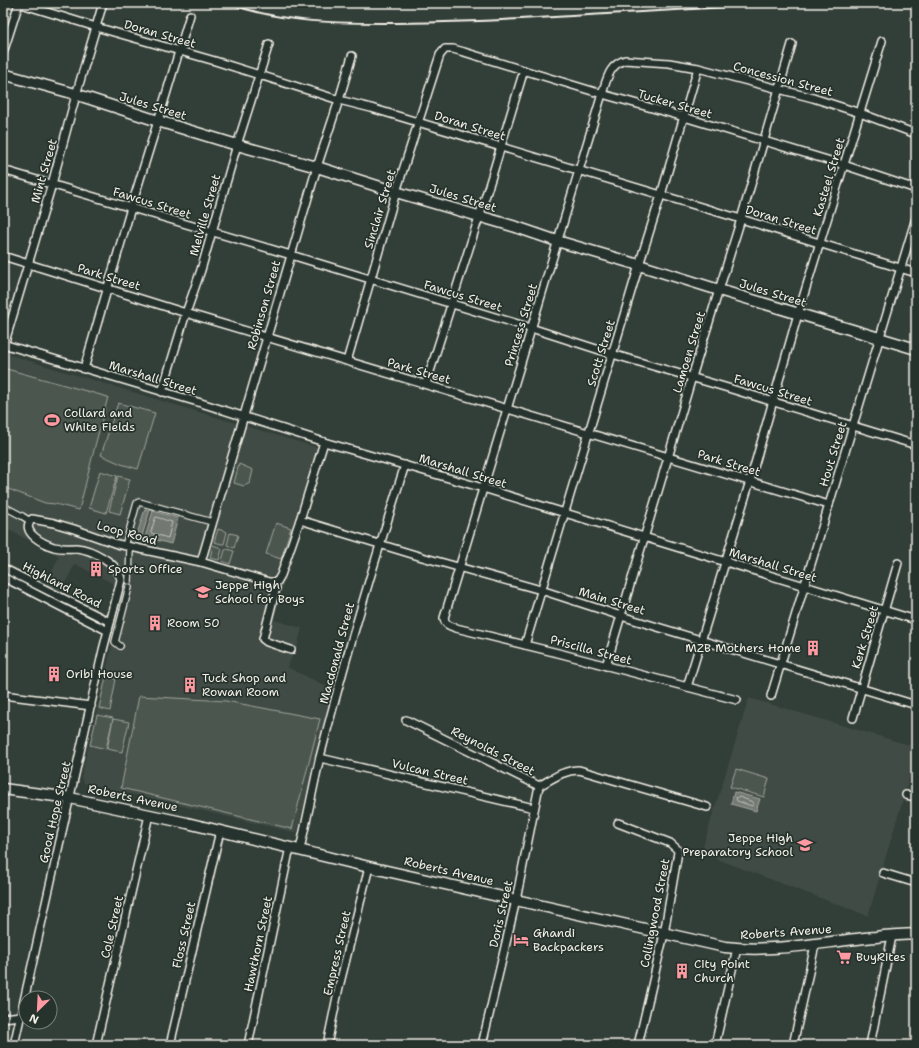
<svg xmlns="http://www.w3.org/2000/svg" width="919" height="1048" viewBox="0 0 919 1048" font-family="'Shantell Sans',sans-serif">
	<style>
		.built { fill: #404b44 }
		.green { fill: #4c564f; stroke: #a0a49c }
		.water { fill: #727972; stroke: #a6a9a1 }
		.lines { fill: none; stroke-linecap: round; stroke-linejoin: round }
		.shore { stroke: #c0c1b9; stroke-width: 1 }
		.pedestrian-casing { stroke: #f4f1e8; stroke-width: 8 }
		.minor-casing { stroke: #f4f1e8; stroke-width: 10 }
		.secondary-casing { stroke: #f4f1e8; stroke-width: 13 }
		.pedestrian { stroke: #26332d; stroke-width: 5.5 }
		.minor { stroke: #26332d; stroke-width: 7 }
		.secondary { stroke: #26332d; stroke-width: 10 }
		.rail { stroke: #f4f1e8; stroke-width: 2 }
		.labels { text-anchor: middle; stroke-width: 3.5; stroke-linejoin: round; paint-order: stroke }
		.street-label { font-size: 12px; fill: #f4f1e8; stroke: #26332d }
		.poi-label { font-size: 12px; fill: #f4f1e8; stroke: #26332d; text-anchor: start }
	</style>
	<rect width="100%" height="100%" fill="#323e38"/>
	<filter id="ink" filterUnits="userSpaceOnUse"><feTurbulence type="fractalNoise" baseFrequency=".025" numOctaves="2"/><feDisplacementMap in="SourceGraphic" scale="8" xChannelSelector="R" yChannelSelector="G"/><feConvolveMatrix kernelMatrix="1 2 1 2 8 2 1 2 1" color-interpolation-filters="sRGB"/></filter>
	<g filter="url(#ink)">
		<g class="built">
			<path d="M3 353 322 449 297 531 274 620 302 628 297 647 287 667 332 689 297 833 84 783 81 778 125 590 75 564 60 593 46 586 59 556 3 527Z"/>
			<path d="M749 698 916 747V756L868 916 701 853Z"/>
		</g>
		<g class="green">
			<path d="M3 368 108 397 96 442 79 510 55 504 45 503 3 487Z"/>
			<path d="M118 403 155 413 138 469 121 464 101 455Z"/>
			<path d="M239 464 253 470 250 483 244 486 234 483Z"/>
			<path d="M100 471 117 476 106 513 89 508Z"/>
			<path d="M118 476 130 479 120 514 109 511Z"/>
			<path d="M276 523 291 528 281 559 266 554Z"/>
			<path d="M218 529 227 532 224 544H222L214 542Z"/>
			<path d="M230 533 238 535 234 548 227 545Z"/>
			<path d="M213 545 221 548 222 549 219 560 210 558Z"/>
			<path d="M227 549 234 551 230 564 222 561 225 550Z"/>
			<path d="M106 677 116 679 110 711 99 708Z"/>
			<path d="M139 696 226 701 320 719 292 829 121 788Z"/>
			<path d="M97 715 113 718 106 749 90 745Z"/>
			<path d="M113 719 129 722 122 752 107 749Z"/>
			<path d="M736 769 769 779 764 797 730 787Z"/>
		</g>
		<g class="water">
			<path d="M145 509 150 510 142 536 137 534Z"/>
			<path d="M153 511 178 518 171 544 145 537Z"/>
			<path d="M734 792 760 799 756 811 731 804Z"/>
		</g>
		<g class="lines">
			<g class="shore">
				<path d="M156 517 172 522 168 538 151 533Z"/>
				<path d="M739 797 753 802 754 805 752 806 737 801 736 798Z"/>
			</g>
			<g class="pedestrian-casing">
				<g id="pedestrian">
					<path d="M3 506 22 516 30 521"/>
					<path d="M125 546 137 503 139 502 212 522"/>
					<path d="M129 581 130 547"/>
					<path d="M120 646 115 642 129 587"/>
				</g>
			</g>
			<g class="minor-casing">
				<g id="minor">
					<path d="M18 3 96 27 215 61 339 100 371 108 741 219 916 273"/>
					<path d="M3 53 19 3"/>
					<path d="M3 170 291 255 531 328 612 354 728 388 916 445"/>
					<path d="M3 256 186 313 829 505"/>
					<path d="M3 344 201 403 324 442 483 488 916 620"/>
					<path d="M4 345 52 184 76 95 103 3"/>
					<path d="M347 361 396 192 437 64 440 55 445 49H453L464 52 602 94 684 117 844 165 916 189"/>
					<path d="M84 369 131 208 158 121 190 15"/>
					<path d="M426 384 492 176 524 70"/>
					<path d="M162 392 186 313 201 270 237 145 269 44"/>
					<path d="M300 520 422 557 541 590 621 616 916 705"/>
					<path d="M201 562 317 167 339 100 352 56"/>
					<path d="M3 568 110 622"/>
					<path d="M3 577 108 631"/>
					<path d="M273 582 276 588 263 639 267 642 291 650"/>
					<path d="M525 645 639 265 661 195 698 68"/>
					<path d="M606 666 692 377 741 219 792 44"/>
					<path d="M687 687 750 481 798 314 882 41"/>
					<path d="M3 695 91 706"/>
					<path d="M771 696 916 218"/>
					<path d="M737 700 562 654 456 628C450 626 445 625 444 618L602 94C607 79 609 65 625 60L669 63 698 68 813 98 860 113 916 134"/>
					<path d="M853 718 898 563"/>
					<path d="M406 720 539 786C552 779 563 770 579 770L707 807"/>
					<path d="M320 758 534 808"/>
					<path d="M906 795 916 797"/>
					<path d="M618 823 670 843 677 849 678 852 664 934 638 1045"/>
					<path d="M300 849C307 819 313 788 320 757 345 659 374 562 405 465"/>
					<path d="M883 873 916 883"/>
					<path d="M3 1018 21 1016"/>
					<path d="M14 1045 82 743 103 650 121 580C119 563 91 549 76 548 68 548 62 549 54 547 44 544 19 532 32 519L54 523 74 529 117 544 201 562 269 582H277L281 575 300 520 324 442"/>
					<path d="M96 1045 149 815"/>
					<path d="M170 1045 220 831"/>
					<path d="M248 1045 290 847"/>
					<path d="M327 1045 339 987 369 867"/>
					<path d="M482 1045 516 900 539 786"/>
					<path d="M715 1045 737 948"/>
					<path d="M793 1045 815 945"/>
					<path d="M870 1045 892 936"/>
				</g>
			</g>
			<g class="secondary-casing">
				<g id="secondary">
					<path d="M3 74 72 93 158 121 237 145 317 167 396 192 516 227 557 241 639 265 719 290 916 349"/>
					<path d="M3 789 70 798 187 823 369 867 725 947C776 953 826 941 876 937 889 935 903 935 916 934"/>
				</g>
			</g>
			<use href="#pedestrian" class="pedestrian"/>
			<use href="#minor" class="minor"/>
			<use href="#secondary" class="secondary"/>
			<path class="rail" d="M227 3C280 22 327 23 382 23 434 23 485 21 537 18 624 13 710 8 797 3"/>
		</g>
	</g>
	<defs>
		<g id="stadium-bare" transform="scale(1.2)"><path d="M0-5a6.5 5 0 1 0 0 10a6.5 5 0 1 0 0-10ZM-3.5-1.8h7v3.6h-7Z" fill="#ff9aa2" stroke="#26332d" stroke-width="2.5" paint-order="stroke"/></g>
		<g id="building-bare" transform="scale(1.2)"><path d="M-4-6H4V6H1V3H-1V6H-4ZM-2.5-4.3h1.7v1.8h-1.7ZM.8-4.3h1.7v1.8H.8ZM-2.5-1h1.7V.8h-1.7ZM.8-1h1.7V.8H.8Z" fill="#ff9aa2" stroke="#26332d" stroke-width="2.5" paint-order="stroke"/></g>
		<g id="school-bare" transform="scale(1.2)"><path d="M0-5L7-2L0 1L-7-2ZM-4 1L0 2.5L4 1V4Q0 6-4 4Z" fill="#ff9aa2" stroke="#26332d" stroke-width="2.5" paint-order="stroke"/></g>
		<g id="hotel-bare" transform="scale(1.2)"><path d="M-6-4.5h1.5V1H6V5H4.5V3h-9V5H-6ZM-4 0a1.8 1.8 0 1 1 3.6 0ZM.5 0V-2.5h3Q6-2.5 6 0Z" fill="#ff9aa2" stroke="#26332d" stroke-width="2.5" paint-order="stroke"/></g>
		<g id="supermarket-bare" transform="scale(1.2)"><path d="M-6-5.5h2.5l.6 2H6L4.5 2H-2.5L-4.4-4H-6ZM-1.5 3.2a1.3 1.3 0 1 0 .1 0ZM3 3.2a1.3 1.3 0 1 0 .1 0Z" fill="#ff9aa2" stroke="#26332d" stroke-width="2.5" paint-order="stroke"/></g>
	</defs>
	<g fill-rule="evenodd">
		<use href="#stadium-bare" x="52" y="420"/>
		<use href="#building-bare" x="96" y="569"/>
		<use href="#school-bare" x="203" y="592"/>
		<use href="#building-bare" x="155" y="623"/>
		<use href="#building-bare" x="813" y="648"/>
		<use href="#building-bare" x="54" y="674"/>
		<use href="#building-bare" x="190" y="685"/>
		<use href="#school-bare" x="805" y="845"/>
		<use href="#hotel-bare" x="521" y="940"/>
		<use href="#supermarket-bare" x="844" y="957"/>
		<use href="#building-bare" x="682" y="971"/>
	</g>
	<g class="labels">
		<g class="street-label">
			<text transform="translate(160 34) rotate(16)" y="4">Doran Street</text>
			<text transform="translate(783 79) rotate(15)" y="4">Concession Street</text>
			<text transform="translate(675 104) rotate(16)" y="4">Tucker Street</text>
			<text transform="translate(153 106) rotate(17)" y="4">Jules Street</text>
			<text transform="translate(470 126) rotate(17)" y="4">Doran Street</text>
			<text transform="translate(44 171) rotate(-74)" y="4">Mint Street</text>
			<text transform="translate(829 177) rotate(-73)" y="4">Kasteel Street</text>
			<text transform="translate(463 198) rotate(17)" y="4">Jules Street</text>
			<text transform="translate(152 203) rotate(17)" y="4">Fawcus Street</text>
			<text transform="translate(380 209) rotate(-73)" y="4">Sinclair Street</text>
			<text transform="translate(205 215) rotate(-74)" y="4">Melville Street</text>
			<text transform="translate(781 220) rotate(17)" y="4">Doran Street</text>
			<text transform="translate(109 277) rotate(17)" y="4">Park Street</text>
			<text transform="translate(773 293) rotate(17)" y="4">Jules Street</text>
			<text transform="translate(463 296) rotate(17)" y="4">Fawcus Street</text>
			<text transform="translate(264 305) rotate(-74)" y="4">Robinson Street</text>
			<text transform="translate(521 325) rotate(-73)" y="4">Princess Street</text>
			<text transform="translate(689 352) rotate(-73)" y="4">Lamoen Street</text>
			<text transform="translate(601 353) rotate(-73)" y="4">Scott Street</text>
			<text transform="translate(419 371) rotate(16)" y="4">Park Street</text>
			<text transform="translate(153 378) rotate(17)" y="4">Marshall Street</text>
			<text transform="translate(773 390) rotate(17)" y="4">Fawcus Street</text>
			<text transform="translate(833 454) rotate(-73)" y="4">Hout Street</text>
			<text transform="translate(729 463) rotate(17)" y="4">Park Street</text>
			<text transform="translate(463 471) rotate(17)" y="4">Marshall Street</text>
			<text transform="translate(127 533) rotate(15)" y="4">Loop Road</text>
			<text transform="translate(773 565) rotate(17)" y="4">Marshall Street</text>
			<text transform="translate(62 585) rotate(27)" y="4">Highland Road</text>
			<text transform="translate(612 601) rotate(17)" y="4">Main Street</text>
			<text transform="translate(865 637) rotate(-73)" y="4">Kerk Street</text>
			<text transform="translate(591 650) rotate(15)" y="4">Priscilla Street</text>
			<text transform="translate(337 653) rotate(-75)" y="4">Macdonald Street</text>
			<text transform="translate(493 751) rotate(27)" y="4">Reynolds Street</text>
			<text transform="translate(430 772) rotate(13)" y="4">Vulcan Street</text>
			<text transform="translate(133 798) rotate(12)" y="4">Roberts Avenue</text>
			<text transform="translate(55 812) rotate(-77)" y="4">Good Hope Street</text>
			<text transform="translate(449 871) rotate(13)" y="4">Roberts Avenue</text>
			<text transform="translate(655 913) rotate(-79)" y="4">Collingwood Street</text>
			<text transform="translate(501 914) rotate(-77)" y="4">Doris Street</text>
			<text transform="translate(112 927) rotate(-77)" y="4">Cole Street</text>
			<text transform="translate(786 932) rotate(-4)" y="4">Roberts Avenue</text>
			<text transform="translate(184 935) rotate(-77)" y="4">Floss Street</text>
			<text transform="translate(258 944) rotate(-78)" y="4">Hawthorn Street</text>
			<text transform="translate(337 953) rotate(-77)" y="4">Empress Street</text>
		</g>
		<g class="poi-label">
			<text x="64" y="417">Collard and<tspan x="64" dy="14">White Fields</tspan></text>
			<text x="108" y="573">Sports Office</text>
			<text x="215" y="589">Jeppe High<tspan x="215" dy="14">School for Boys</tspan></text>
			<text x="167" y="627">Room 50</text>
			<text x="801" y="652" text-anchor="end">MZB Mothers Home</text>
			<text x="66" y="678">Oribi House</text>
			<text x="202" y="682">Tuck Shop and<tspan x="202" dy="14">Rowan Room</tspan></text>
			<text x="793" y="842" text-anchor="end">Jeppe High<tspan x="793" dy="14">Preparatory School</tspan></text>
			<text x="533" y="937">Ghandi<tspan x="533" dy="14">Backpackers</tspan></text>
			<text x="856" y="961">BuyRites</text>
			<text x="694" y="968">City Point<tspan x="694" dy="14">Church</tspan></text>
		</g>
	</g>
	<rect width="919" height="1048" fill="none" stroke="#26332d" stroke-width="16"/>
	<rect x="8" y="8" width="903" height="1032" fill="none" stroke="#f4f1e8" stroke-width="1.5" filter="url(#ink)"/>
	<g transform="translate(38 1010) rotate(204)"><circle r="19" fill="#26332d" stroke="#787f78"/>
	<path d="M0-3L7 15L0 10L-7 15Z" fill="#ff9aa2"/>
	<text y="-6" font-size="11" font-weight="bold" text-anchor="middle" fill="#f4f1e8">N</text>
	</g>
</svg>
